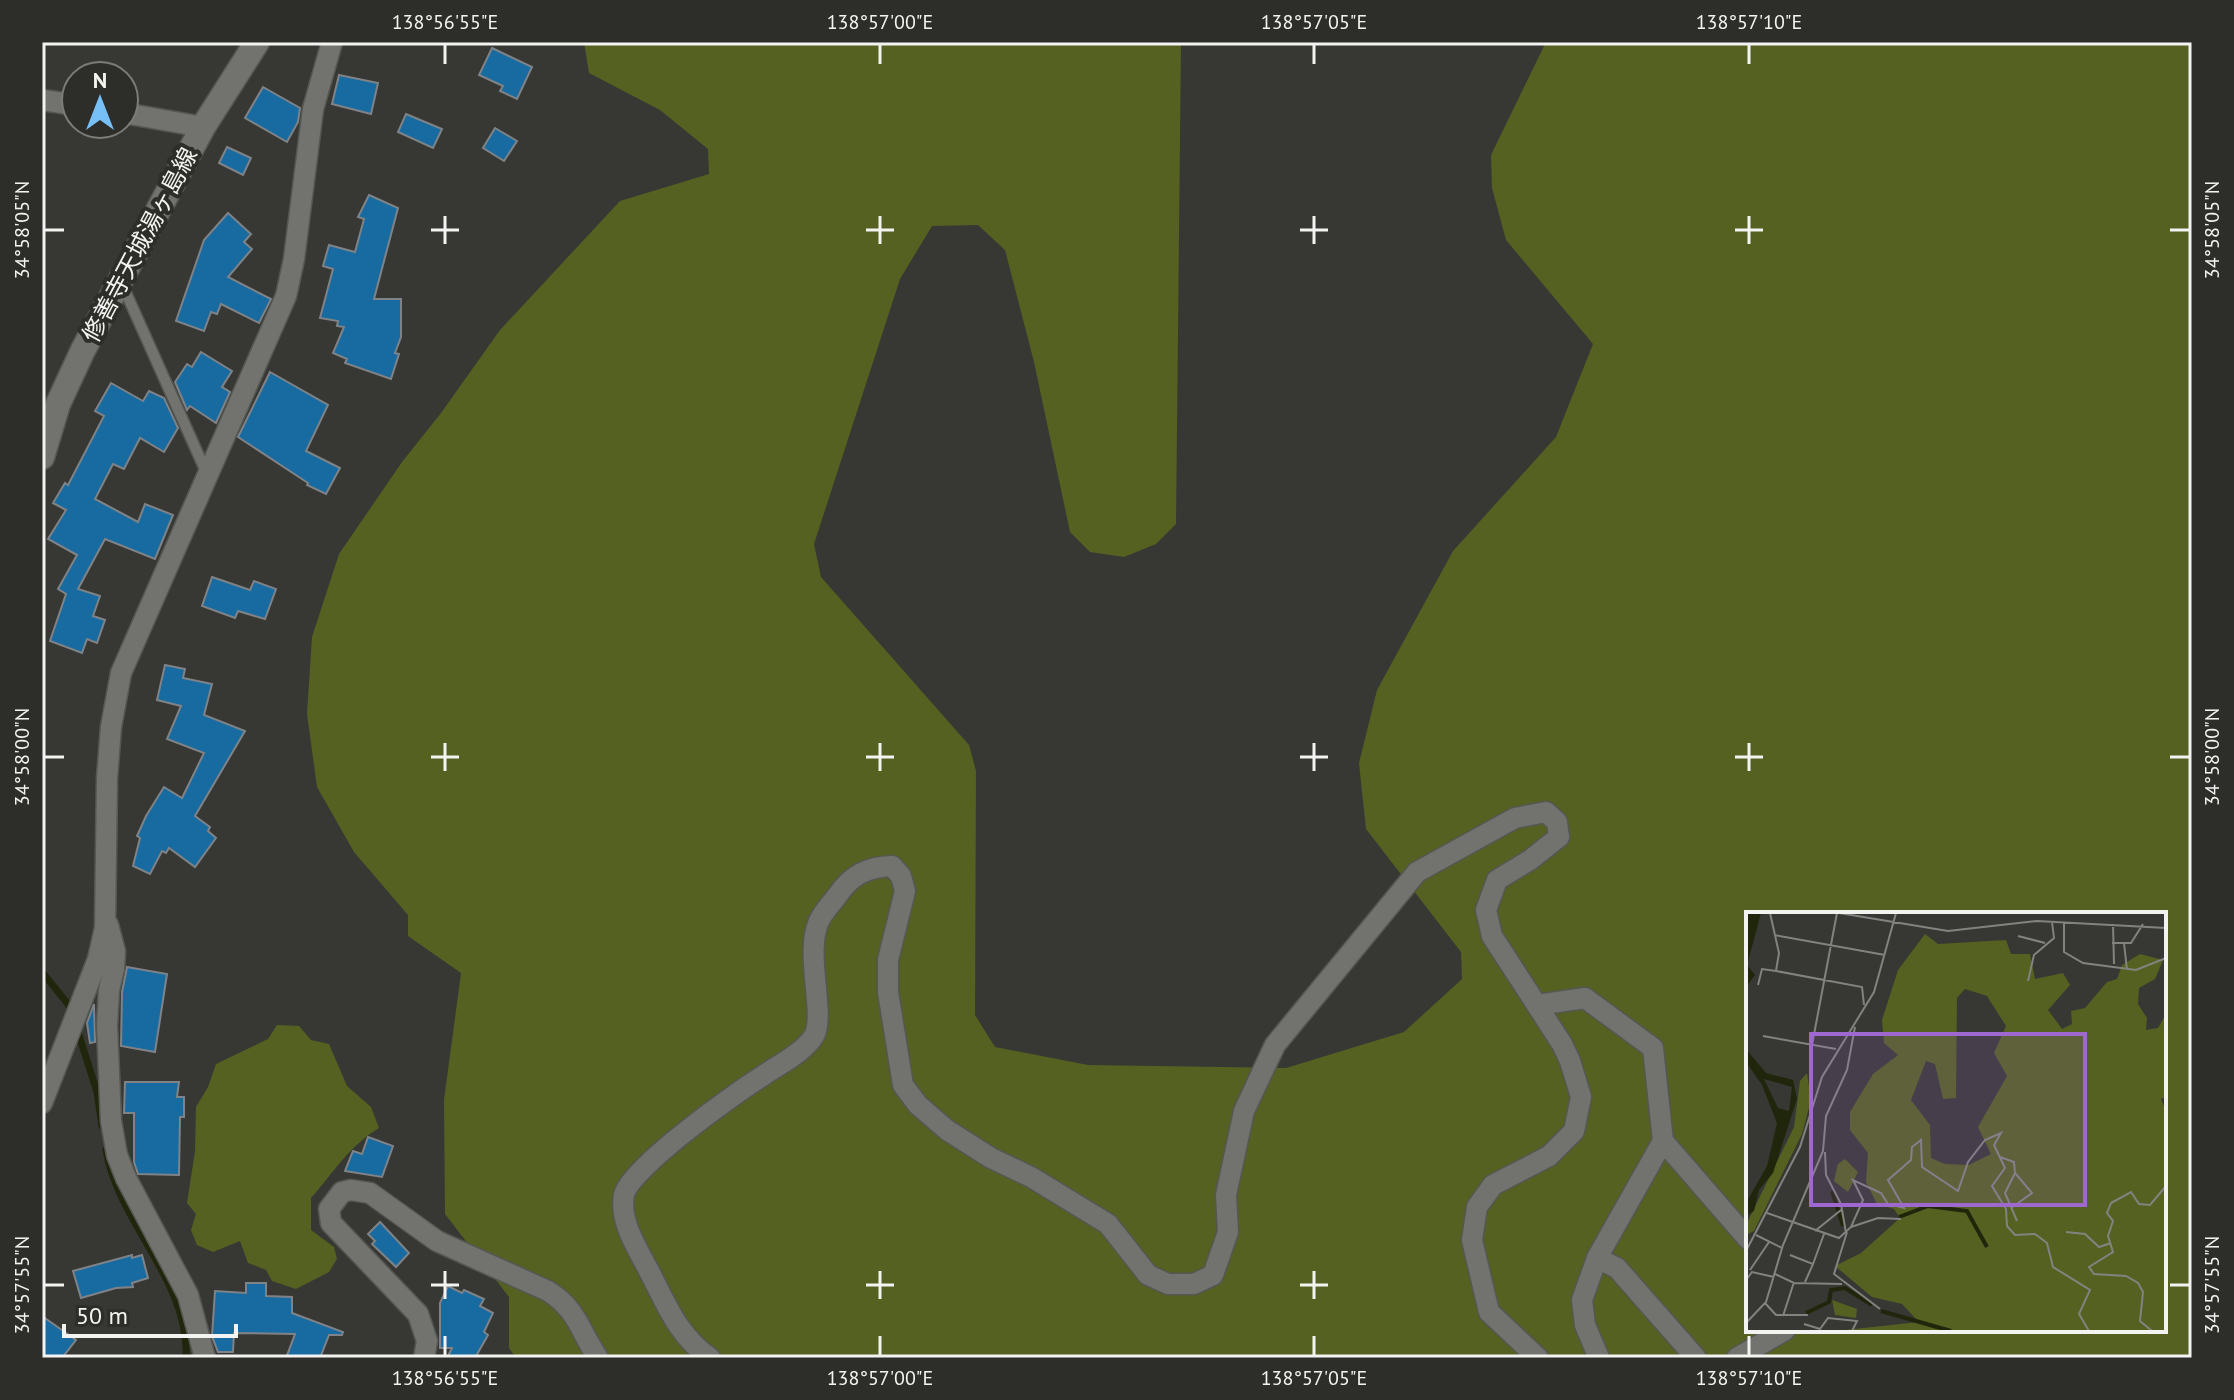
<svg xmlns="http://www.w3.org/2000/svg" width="2234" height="1400" viewBox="0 0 2234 1400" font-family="'PT Sans','Noto Sans JP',sans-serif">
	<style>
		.green { fill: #546120; fill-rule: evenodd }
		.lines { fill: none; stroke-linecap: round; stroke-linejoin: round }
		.stream { stroke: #20260b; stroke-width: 7 }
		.building { fill: #186ba0; stroke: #7f8387; stroke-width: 2 }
		.lane-casing { stroke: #555753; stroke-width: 13 }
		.street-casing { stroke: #555753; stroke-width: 23 }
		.secondary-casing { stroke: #555753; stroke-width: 27 }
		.lane { stroke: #72736e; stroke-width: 10 }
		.street { stroke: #72736e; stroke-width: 20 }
		.secondary { stroke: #72736e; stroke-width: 24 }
		.ticks { fill: none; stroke: #f3f4f1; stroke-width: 3 }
		.labels { text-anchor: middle; stroke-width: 8; stroke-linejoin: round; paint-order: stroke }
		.street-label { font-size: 24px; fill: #f3f4f1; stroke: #2d2e2a }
		.inset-river { fill: none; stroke: #20260b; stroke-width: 4 }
		.inset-road { fill: none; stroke: #828380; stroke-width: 2 }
		.view { fill: #9f68ce; fill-opacity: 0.15; stroke: #9f68ce; stroke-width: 4 }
		.inset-edge { fill: none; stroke: #f3f4f1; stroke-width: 4 }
		.neatline { fill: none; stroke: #f3f4f1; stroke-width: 3 }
		.ticks-label { font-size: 20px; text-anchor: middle; fill: #f3f4f1 }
	</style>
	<rect width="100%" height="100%" fill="#373834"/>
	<g class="green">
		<path d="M584 42H1181L1176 524 1156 544 1124 557 1090 552 1070 532 1034 362 1005 250 978 225 932 226 900 279 814 544 821 577 969 745 976 771 975 1015 995 1047 1088 1065 1286 1068 1404 1032 1462 979 1461 952 1366 829 1359 763 1377 690 1453 551 1556 437 1593 344 1506 240 1492 188 1491 155 1546 42H2192V1358H516L509 1348V1297L445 1214 444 1100 461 973 408 936V915L354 852 317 787 307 714 312 637 339 554 402 462 441 413 500 330 620 201 709 174 708 149 660 110 589 73ZM1748 914H2164V1330H1748Z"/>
		<path d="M277 1025 299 1026 311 1040 329 1044 347 1086 371 1107 379 1128C349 1146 334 1172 311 1198V1230L334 1247 337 1259 329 1272 296 1289 272 1281 266 1270 248 1263 240 1241 213 1252 197 1245 191 1230 196 1214 187 1203 195 1151 196 1107 208 1087 216 1064 268 1039Z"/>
	</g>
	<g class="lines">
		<g class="stream">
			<path d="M42 972 68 1004 72 1014"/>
			<path d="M76 1026 97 1092 102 1126"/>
			<path d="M106 1150C118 1223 190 1281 186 1358"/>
		</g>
	</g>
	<g class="building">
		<path d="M492 48 532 67 517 99 500 91 503 86 479 75Z"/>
		<path d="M339 75 378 83 371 114 332 104Z"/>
		<path d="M263 87 300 108 298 122 287 142 245 118Z"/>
		<path d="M406 114 442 129 433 148 398 132Z"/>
		<path d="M495 128 517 141 504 161 483 148Z"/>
		<path d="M227 147 251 158 243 175 219 163Z"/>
		<path d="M369 195 398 208 374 299H401V337L395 353 399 354 391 379 345 363 347 359 333 353 344 327 337 326 338 321 320 318 333 269 323 266 329 245 355 252 364 219 358 217Z"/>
		<path d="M228 213 251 234 244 242 252 249 228 277 271 299 259 323 221 304 217 314 211 312 204 331 176 321 204 240Z"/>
		<path d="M201 352 232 371 222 387 230 392 216 423 190 406 187 410 175 382 187 364 192 367Z"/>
		<path d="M270 372 328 405 306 451 340 468 326 494 307 485 308 483 238 437Z"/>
		<path d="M111 383 143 401 149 391 164 398 178 428 164 452 140 438 124 469 113 464 95 499 138 522 145 504 173 515 155 559 105 539 78 589 100 596 93 616 105 620 97 643 87 639 82 653 50 641 66 594 58 589 77 555 48 539 66 510 53 503 65 483 68 485 104 416 95 411Z"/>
		<path d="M212 577 250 590 254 581 276 589 265 619 238 611 235 618 202 606Z"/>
		<path d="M165 665 185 669 183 678 212 684 204 715 245 731 195 816 210 827 208 831 216 838 195 867 169 848 166 853 162 851 150 874 133 866 140 838 137 836 146 816 164 787 182 798 204 753 167 739 181 706 157 700Z"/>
		<path d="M127 967 167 974 155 1052 121 1046 122 992Z"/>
		<path d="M94 1004 95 1042 90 1043 87 1023Z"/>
		<path d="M125 1082H179L177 1097H184V1117H180L179 1175 138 1174 134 1162V1113H124Z"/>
		<path d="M368 1137 393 1146 382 1177 345 1171 353 1151 362 1154Z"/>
		<path d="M380 1222 409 1253 396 1267 372 1244 375 1241 368 1234Z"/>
		<path d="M132 1255V1258L142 1255 148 1278 132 1283 133 1287 116 1288 81 1298 73 1271Z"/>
		<path d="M246 1283H266V1296L292 1297V1313L343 1332 342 1335H329L320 1358H286L295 1334 234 1333 233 1352H218L212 1336 215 1291 246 1293Z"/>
		<path d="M448 1286 462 1293 464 1290 484 1299 480 1306 493 1313 484 1332 488 1335 475 1358H447L452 1348H440V1303Z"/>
		<path d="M42 1316 76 1340 62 1358H42Z"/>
	</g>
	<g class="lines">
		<g class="lane-casing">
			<path id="lane" d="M122 284 207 474"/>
		</g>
		<g class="street-casing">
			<g id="street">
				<path d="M42 100 76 105"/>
				<path d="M124 113 203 127"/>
				<path d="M108 925 115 951 114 969 109 990 107 1026 111 1121 117 1155 126 1178 188 1295 205 1358"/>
				<path d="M1537 1005 1585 998 1653 1048 1663 1141 1597 1258 1582 1300 1585 1325 1599 1358"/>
				<path d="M42 1103 98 959 105 928 107 778 111 727 121 673 286 296 294 259 313 109 332 42"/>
				<path d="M1663 1141 1748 1239"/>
				<path d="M1597 1258 1617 1268 1696 1358"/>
				<path d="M424 1358 427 1341 418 1314 331 1223 329 1209 342 1192 351 1190 370 1193 437 1241 548 1291C578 1310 579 1330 598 1358"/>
				<path d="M710 1358C677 1335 666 1303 648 1269 637 1248 619 1221 624 1195 629 1169 735 1093 761 1077 778 1065 802 1054 814 1036 826 1014 804 953 819 921 823 912 831 904 837 896 851 875 867 867 892 866L901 876 905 891 888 960V992L903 1085 918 1105 947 1130 991 1158 1031 1177 1108 1224 1148 1275 1168 1284H1194L1213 1275 1228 1232 1226 1195 1244 1111 1275 1045 1417 872 1515 818 1546 812 1557 822 1559 837 1530 860 1497 880 1486 910 1492 936 1562 1044 1570 1061 1581 1097 1574 1131 1549 1156 1493 1185 1477 1207 1472 1240 1489 1312 1538 1358"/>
				<path d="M1737 1358 1785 1330"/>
			</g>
		</g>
		<g class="secondary-casing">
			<path id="secondary" d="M42 457 58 404 83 350 203 127 257 42"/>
		</g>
		<use href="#lane" class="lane"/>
		<use href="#street" class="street"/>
		<use href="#secondary" class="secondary"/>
	</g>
	<path class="ticks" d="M445 44V64M880 44V64M1314 44V64M1749 44V64M445 216V244M880 216V244M1314 216V244M1749 216V244M44 230H64M431 230H459M866 230H894M1300 230H1328M1735 230H1763M2170 230H2190M445 743V771M880 743V771M1314 743V771M1749 743V771M44 757H64M431 757H459M866 757H894M1300 757H1328M1735 757H1763M2170 757H2190M445 1271V1299M880 1271V1299M1314 1271V1299M44 1285H64M431 1285H459M866 1285H894M1300 1285H1328M2170 1285H2190M445 1336V1356M880 1336V1356M1314 1336V1356M1749 1336V1356"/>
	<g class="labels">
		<g class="street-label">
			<text transform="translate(140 245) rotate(-62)" y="8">修善寺天城湯ヶ島線</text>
		</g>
	</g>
	<g transform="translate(1746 912)">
		<rect width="420" height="420" fill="#373834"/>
		<path d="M179 22 192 32 260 28 265 42H284L289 67 317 61 324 73 302 98 316 117 326 112 325 99 339 96 361 70 371 67 376 53 394 42 417 48 409 67 393 76 392 92 401 106 400 118 412 116 420 102V185L415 187 420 199V419H90L173 410 156 392 126 385 89 354 115 341 154 306 148 297 131 292 120 270 122 241 104 218V200L127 162 152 143 138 131 136 108 152 58ZM219 77 241 84 260 114 248 141 261 164 232 215 245 242 223 253 199 252 185 246 184 213 165 188 180 149 189 152 197 187 210 186 211 86ZM61 161 65 188 56 222 8 319 0 323V313L48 215 54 169ZM99 247 112 260 102 280 88 269 92 252ZM86 388 111 397 110 406 89 403Z" fill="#546120" fill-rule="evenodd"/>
		<path d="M2 1H15L1 53 9 63 0 75ZM0 137 20 161 47 168 51 187 27 261 13 278 8 299 0 304V291L21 254 31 211 16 173 0 150ZM18 167 46 175 43 199 32 196Z" fill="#20260b" fill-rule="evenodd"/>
		<path class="inset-river" d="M86 279 97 314M153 305 182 294 221 299 241 335M135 399 205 419M60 401 83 390 85 378 99 376 126 393"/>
		<path class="inset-road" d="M24 1 33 41 30 59M93 1 202 19 291 9 420 16M318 11V40L337 51 390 58 420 46M367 12 368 52M28 23 139 43M272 24 299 31M366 31H385L397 12M378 31 381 58M282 69 288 43 308 26 306 10M12 73 16 57 30 59 116 75 118 93M17 124 90 137M66 133 91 1M79 240 80 263 95 292 100 321M254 245 268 250 269 261 259 281 271 309M265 296 286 281 269 261M21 301 93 326 105 315 117 288 107 268 135 281 142 292 158 296 142 268 165 248 166 235 175 228 176 255 212 279 222 250 239 228 255 221 248 233 259 256 246 274 260 297 261 314 269 323 289 322 301 331 307 355 344 378 333 402 343 419M105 315 132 306 155 307M69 319 95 298M101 320 88 362 134 397M320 320 339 322 353 335 365 331M10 323 36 336M0 339 54 235 76 165 128 80 150 1M44 343 67 352 59 370M67 352 78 322M4 358 23 330M29 362 48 371 96 372M0 368 6 360 28 365M19 391 30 403H62M37 404 48 370M0 411 20 390 37 333 77 239 80 204 101 158 109 115M58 412 74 417 82 406 111 409 106 419M406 419 394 409 397 380 392 371 380 364 348 362 343 355 367 340 362 324 367 309 361 301 365 291 385 280 393 292 404 293 420 274"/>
		<path class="view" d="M65 122H339V293H65Z"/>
		<rect width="420" height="420" class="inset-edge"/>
	</g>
	<rect width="2234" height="1400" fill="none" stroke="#2d2e2a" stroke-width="88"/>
	<g transform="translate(100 100)"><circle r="38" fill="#2d2e2a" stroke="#7c7d7a" stroke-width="2"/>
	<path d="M0-6L14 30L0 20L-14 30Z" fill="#77bff7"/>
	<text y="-12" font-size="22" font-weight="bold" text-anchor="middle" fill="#f3f4f1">N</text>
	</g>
	<path d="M64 1324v12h172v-12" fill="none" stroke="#f3f4f1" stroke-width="4"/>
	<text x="76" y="1324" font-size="24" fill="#f3f4f1" stroke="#2d2e2a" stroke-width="6" paint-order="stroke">50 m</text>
	<rect x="44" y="44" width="2146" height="1312" class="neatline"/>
	<g class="ticks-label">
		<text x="445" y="29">138°56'55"E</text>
		<text x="880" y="29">138°57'00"E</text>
		<text x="1314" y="29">138°57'05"E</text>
		<text x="1749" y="29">138°57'10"E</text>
		<text transform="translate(22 230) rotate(-90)" y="7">34°58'05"N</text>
		<text transform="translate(2212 230) rotate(-90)" y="7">34°58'05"N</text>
		<text transform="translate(22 757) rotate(-90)" y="7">34°58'00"N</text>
		<text transform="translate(2212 757) rotate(-90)" y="7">34°58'00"N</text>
		<text transform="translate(22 1285) rotate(-90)" y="7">34°57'55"N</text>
		<text transform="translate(2212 1285) rotate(-90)" y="7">34°57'55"N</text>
		<text x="445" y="1385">138°56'55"E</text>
		<text x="880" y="1385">138°57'00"E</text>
		<text x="1314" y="1385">138°57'05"E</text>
		<text x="1749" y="1385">138°57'10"E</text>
	</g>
</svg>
